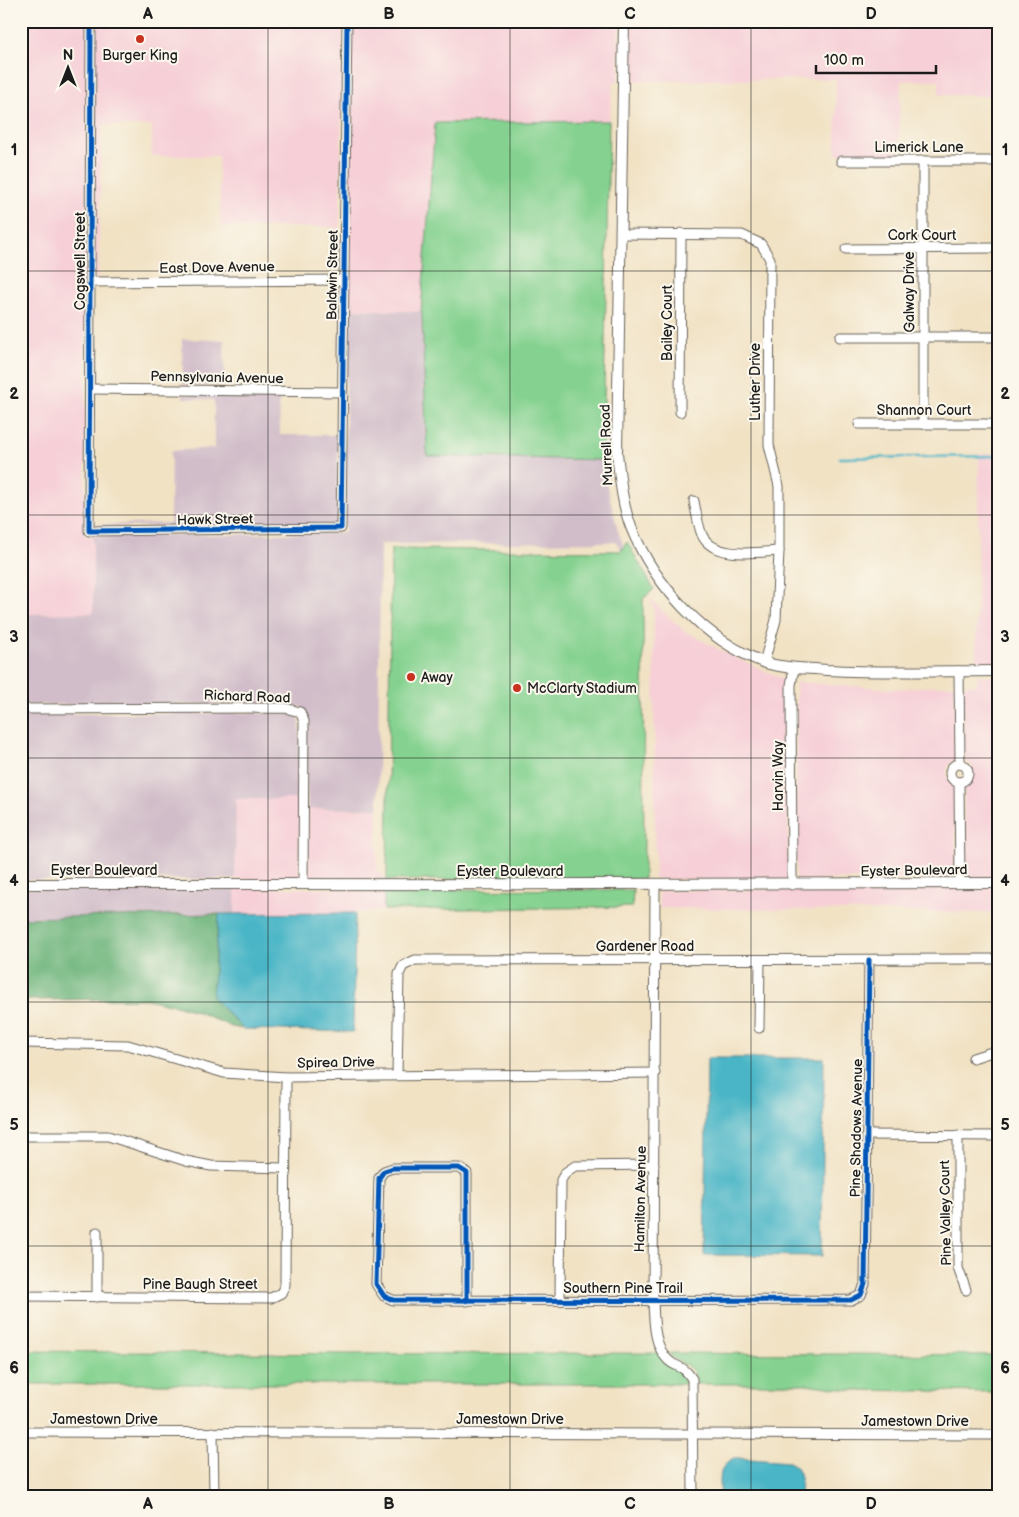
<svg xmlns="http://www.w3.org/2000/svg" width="1019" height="1517" viewBox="0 0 1019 1517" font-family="'Balsamiq Sans',sans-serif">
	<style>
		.built { fill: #f6cfd7 }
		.industrial { fill: #d1bdc9 }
		.green { fill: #85d290; stroke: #507756 }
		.forest { fill: #6cb47a; stroke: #44684b }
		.water { fill: #49b5c6; stroke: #326871 }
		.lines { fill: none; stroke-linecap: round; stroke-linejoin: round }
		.stream { stroke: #49b5c6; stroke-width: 2.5 }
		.minor-casing { stroke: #676157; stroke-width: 11 }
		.tertiary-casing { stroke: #676157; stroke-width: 12 }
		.minor { stroke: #fff; stroke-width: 9 }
		.tertiary { stroke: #fff; stroke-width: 10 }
		.cycleway-casing { stroke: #fbf7ec; stroke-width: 8 }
		.cycleway { stroke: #0057b8; stroke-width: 5 }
		.grid { fill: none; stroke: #1c1c1c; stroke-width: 1; stroke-opacity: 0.55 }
		.poi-dot { fill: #c8321e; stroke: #fbf7ec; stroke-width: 2 }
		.labels { text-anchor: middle; stroke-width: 4; stroke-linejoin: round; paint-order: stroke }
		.poi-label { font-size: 14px; fill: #1c1c1c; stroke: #fbf7ec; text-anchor: start }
		.street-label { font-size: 14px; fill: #1c1c1c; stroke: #fbf7ec }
		.neatline { fill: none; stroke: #1c1c1c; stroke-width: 2 }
		.grid-label { font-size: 16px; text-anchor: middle; font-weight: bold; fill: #1c1c1c }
	</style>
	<rect width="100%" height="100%" fill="#fbf7ec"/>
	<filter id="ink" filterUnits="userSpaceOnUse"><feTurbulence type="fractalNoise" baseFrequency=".02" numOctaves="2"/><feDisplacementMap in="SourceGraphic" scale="10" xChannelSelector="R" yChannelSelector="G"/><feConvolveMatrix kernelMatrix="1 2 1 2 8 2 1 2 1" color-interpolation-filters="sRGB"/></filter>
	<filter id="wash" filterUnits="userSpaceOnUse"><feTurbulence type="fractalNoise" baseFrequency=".0096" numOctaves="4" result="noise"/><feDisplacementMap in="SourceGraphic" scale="20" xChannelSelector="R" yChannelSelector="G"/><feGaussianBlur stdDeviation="1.12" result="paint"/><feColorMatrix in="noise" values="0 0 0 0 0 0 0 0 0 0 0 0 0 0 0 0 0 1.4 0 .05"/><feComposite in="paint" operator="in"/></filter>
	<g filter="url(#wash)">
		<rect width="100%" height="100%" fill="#f1e2c4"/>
		<g class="built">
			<path d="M21 21H87L85 536H93V613L21 614Z"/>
			<path d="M95 21H343L339 275H337L336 227H221L218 156H152V126L102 125 98 278H95Z"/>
			<path d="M351 21H619V81H614L609 121 435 123 421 312 347 309Z"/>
			<path d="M628 21H998V96L939 95V80L901 81 898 154H836V79L627 81Z"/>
			<path d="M998 453V667H976L979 454Z"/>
			<path d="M649 598 684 631 732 656 788 681V880L656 879 653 876 655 872 654 609Z"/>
			<path d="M977 676H998V878H964V786L970 781 973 772 971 765 964 760 963 685 977 684Z"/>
			<path d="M796 682 892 689 954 685 956 760 949 764 946 773 949 781 955 786 956 878 796 880Z"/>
			<path d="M236 798 299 799V879H235Z"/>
			<path d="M378 808 377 872 380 875 384 876V879H307L308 809Z"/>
			<path d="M998 887V913L659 908V891Z"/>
			<path d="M235 888 384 889V910L355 913 235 914Z"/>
		</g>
		<g class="industrial">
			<path d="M347 309 422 312 427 456 603 460 607 487 618 531 631 565 616 542 380 544 378 808 308 809 304 710 301 707 285 704 21 705V614L93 613V536L345 533Z"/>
			<path d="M182 339 224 340 225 386 183 385Z"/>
			<path d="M183 395 279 396 280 435H338L337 524 93 527V525L170 523 171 451 214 448V400L183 398Z"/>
			<path d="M285 713 297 716 300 722 299 799H236L235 879 21 880V714Z"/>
			<path d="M235 888V914L21 918V889Z"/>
		</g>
		<g class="green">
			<path d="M609 121 603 460 427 456 422 313 421 312 435 123Z"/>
			<path d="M627 542 654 589 643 599 644 879 387 880 391 549 621 551Z"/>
			<path d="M384 889 633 890 632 907 384 910Z"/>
			<path d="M21 1351 346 1354 659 1353 667 1365 683 1372 688 1384H21Z"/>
			<path d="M669 1353 998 1355V1392L849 1390 806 1384H696C696 1361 677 1366 669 1353Z"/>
		</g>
		<path class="forest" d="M219 914 212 997 243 1029 231 1027 206 1015 179 1006 146 999 21 1000V918Z"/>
		<g class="water">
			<path d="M355 913 353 1032 243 1029 212 997 219 914Z"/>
			<path d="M707 1058H824L822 1256 704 1255Z"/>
			<path d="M737 1458 789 1462C802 1468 801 1483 800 1496H720C721 1477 716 1465 737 1458Z"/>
		</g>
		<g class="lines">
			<path class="stream" d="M840 458 998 456"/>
		</g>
	</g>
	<g filter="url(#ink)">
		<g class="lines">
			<g class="minor-casing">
				<g id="minor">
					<path d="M91 21 89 531 341 528 347 21"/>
					<path d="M841 161H998"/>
					<path d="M923 161V424"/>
					<path d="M621 234 742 235 761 244 770 259 769 445 779 486V551L776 620 764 662"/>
					<path d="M846 249 998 248"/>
					<path d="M91 282 343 280"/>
					<path d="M840 337H998"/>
					<path d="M91 389 342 392"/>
					<path d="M680 412 681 233"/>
					<path d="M859 424H989"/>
					<path d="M694 501C696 512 698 525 702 535 714 560 757 552 779 551"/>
					<path d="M959 671 960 764"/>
					<path d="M21 709 285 708 300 712 304 721 303 883"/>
					<circle cx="959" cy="773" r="9"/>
					<path d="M959 782 960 883"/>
					<path d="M792 885 791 685 794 668"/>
					<path d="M655 886 653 1300C654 1319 653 1345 668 1360 677 1369 682 1363 692 1379L693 1496"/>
					<path d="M759 1028 760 960"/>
					<path d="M21 1043 128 1045 224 1073 286 1077 655 1073"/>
					<path d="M973 1058 998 1050"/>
					<path d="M397 1075 399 974 403 966 415 960 998 959"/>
					<path d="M867 1135 998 1136"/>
					<path d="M958 1135V1268L966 1290"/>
					<path d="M21 1136H108L186 1161 211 1166 284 1168"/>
					<path d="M21 1296 271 1298 281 1293 285 1285 286 1077"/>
					<path d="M97 1297V1232"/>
					<path d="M560 1300 561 1180 566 1172 575 1166 654 1165"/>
					<path d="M467 1301V1173L459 1168H393L384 1171 379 1178 376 1284 384 1296 393 1300C546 1301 698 1300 851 1300L861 1295 865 1284 869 960"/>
					<path d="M21 1432 998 1435"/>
					<path d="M213 1432 214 1496"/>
				</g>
			</g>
			<g class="tertiary-casing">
				<g id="tertiary">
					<path d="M624 21 617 453C620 478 622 504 631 527 654 585 705 640 763 662 783 669 807 668 827 670 884 673 941 671 998 671"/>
					<path d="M21 884C347 883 672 886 998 883"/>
				</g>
			</g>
			<use href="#minor" class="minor"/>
			<use href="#tertiary" class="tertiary"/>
			<g class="cycleway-casing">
				<g id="cycleway">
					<path d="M91 21 89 531 341 528 347 21"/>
					<path d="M467 1301V1173L459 1168H393L384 1171 379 1178 376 1284 384 1296 393 1300C546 1301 698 1300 851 1300L861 1295 865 1284 869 960"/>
				</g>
			</g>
			<use href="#cycleway" class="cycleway"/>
		</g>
	</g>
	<path class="grid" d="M268 21V1496M510 21V1496M751 21V1496M21 271H998M21 515H998M21 758H998M21 1002H998M21 1246H998"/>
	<g class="poi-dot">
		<circle cx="140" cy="39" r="5"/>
		<circle cx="411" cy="677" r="5"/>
		<circle cx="517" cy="688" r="5"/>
	</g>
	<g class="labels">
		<g class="poi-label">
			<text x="140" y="60" text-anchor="middle">Burger King</text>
			<text x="421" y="682">Away</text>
			<text x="527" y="693">McClarty Stadium</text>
		</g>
		<g class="street-label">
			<text x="919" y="152">Limerick Lane</text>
			<text x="922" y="240">Cork Court</text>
			<text transform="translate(80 261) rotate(-90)" y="5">Cogswell Street</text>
			<text transform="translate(217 267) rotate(-1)" y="5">East Dove Avenue</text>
			<text transform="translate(332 275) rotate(-89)" y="5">Baldwin Street</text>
			<text transform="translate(909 292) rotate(-90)" y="5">Galway Drive</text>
			<text transform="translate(667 323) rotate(-90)" y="5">Bailey Court</text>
			<text transform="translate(217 377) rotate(1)" y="5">Pennsylvania Avenue</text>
			<text transform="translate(755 382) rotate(-90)" y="5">Luther Drive</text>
			<text x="924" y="415">Shannon Court</text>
			<text transform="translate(606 445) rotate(-92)" y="5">Murrell Road</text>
			<text transform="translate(215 519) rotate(-1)" y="5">Hawk Street</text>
			<text transform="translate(247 696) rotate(2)" y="5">Richard Road</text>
			<text transform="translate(778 776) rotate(-90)" y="5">Harvin Way</text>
			<text x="104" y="875">Eyster Boulevard</text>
			<text transform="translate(914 870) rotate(-1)" y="5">Eyster Boulevard</text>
			<text x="510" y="876">Eyster Boulevard</text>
			<text x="645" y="951">Gardener Road</text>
			<text transform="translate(336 1062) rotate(-1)" y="5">Spirea Drive</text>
			<text transform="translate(856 1128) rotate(-89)" y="5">Pine Shadows Avenue</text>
			<text transform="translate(640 1199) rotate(-89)" y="5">Hamilton Avenue</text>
			<text transform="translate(945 1213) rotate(-91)" y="5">Pine Valley Court</text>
			<text x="200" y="1289">Pine Baugh Street</text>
			<text x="623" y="1293">Southern Pine Trail</text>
			<text x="104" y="1424">Jamestown Drive</text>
			<text x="510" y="1424">Jamestown Drive</text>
			<text x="915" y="1426">Jamestown Drive</text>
		</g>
	</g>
	<rect width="1019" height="1517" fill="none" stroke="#fbf7ec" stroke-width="55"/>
	<g transform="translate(68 68)" stroke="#fbf7ec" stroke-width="4" paint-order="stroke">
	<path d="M0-4L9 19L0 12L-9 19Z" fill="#1c1c1c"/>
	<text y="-8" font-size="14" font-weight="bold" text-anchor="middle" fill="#1c1c1c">N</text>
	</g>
	<path d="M816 65v8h120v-8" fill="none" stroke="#1c1c1c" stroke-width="2.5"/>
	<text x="824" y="65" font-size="15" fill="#1c1c1c" stroke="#fbf7ec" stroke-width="4" paint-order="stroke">100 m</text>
	<rect x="28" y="28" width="964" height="1462" class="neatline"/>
	<g class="grid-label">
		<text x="148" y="19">A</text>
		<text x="389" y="19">B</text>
		<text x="630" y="19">C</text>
		<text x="871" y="19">D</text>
		<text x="14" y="155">1</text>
		<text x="1005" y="155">1</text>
		<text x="14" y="399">2</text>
		<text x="1005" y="399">2</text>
		<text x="14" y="642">3</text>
		<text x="1005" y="642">3</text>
		<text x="14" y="886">4</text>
		<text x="1005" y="886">4</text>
		<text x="14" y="1130">5</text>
		<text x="1005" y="1130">5</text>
		<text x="14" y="1373">6</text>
		<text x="1005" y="1373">6</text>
		<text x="148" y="1509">A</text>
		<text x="389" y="1509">B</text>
		<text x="630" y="1509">C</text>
		<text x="871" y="1509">D</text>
	</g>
</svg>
